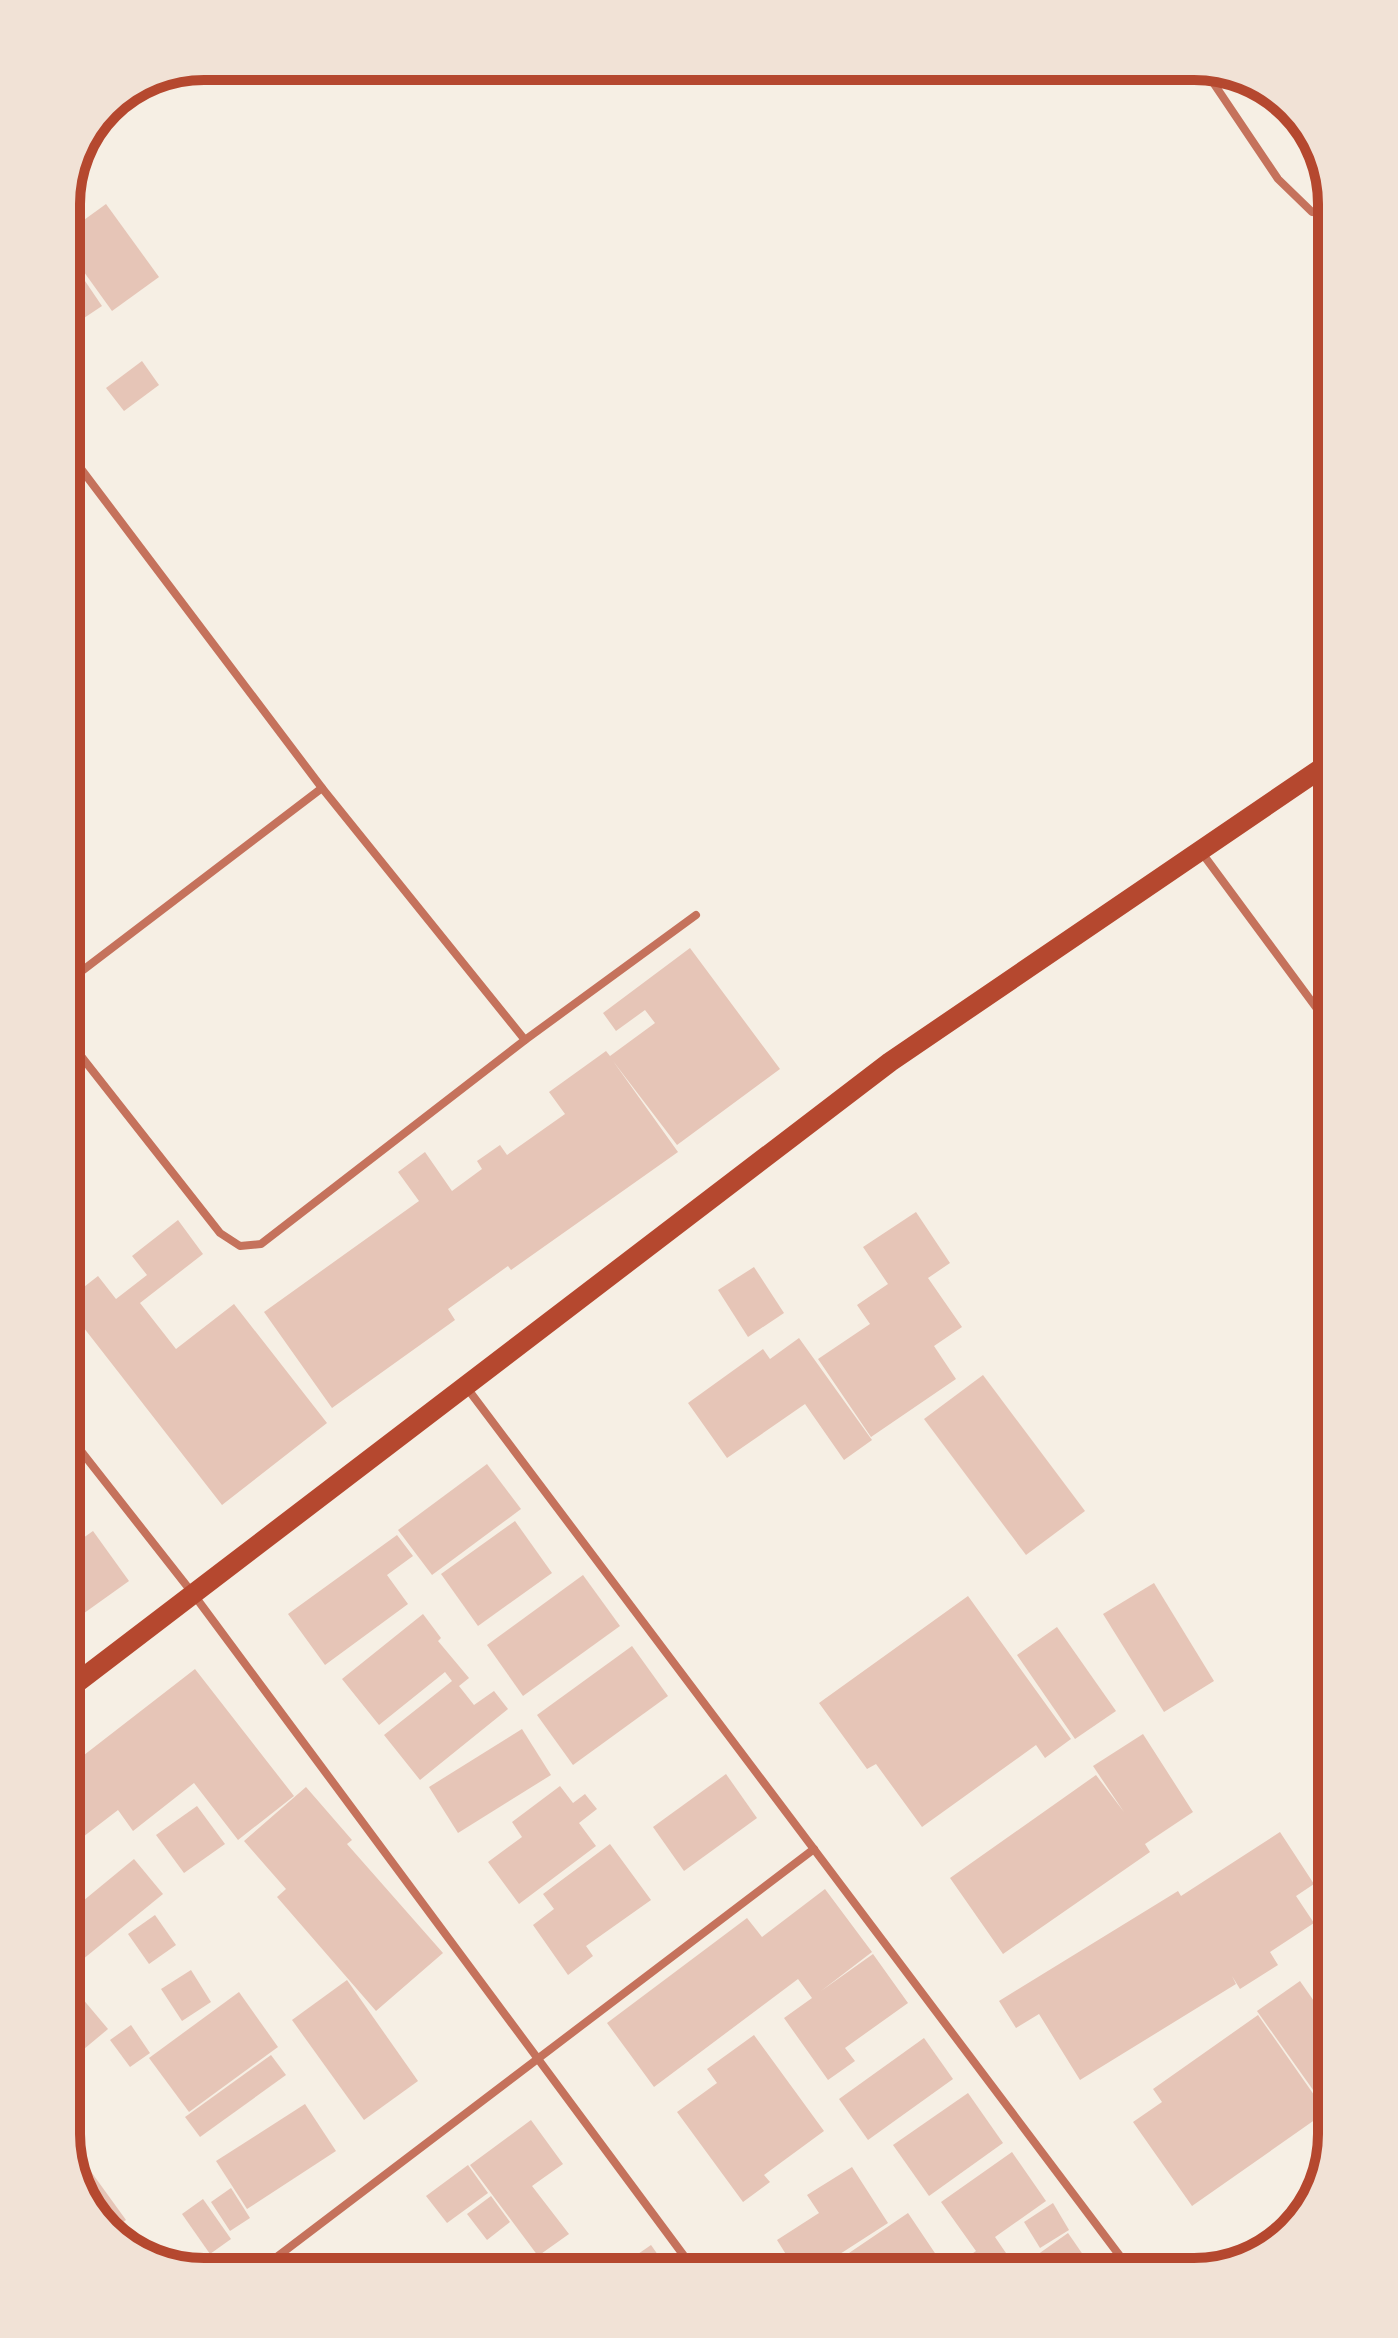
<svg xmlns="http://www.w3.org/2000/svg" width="1398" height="2338" viewBox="0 0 1398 2338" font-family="'PT Sans',sans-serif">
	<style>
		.building { fill: #e6c5b7 }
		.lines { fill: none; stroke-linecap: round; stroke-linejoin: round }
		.minor { stroke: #c5725c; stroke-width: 8 }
		.primary { stroke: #b5482f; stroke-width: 20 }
		.rim { fill: none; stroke: #b5482f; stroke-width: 10 }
	</style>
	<rect width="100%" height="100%" fill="#f6efe4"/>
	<g class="building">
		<path d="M106 204 159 277 112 311 66 247V233Z"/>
		<path d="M66 253 102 306 66 330Z"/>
		<path d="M142 361 159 385 124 411 106 388Z"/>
		<path d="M690 948 780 1069 677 1145 613 1061 678 1152 511 1270 508 1266 448 1309 455 1320 332 1408 264 1312 419 1201 398 1172 425 1152 452 1191 482 1169 477 1161 500 1145 507 1155 565 1114 549 1092 606 1051 610 1056 655 1023 645 1010 616 1031 603 1013Z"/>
		<path d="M916 1212 950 1263 928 1278 962 1327 934 1346 956 1379 871 1437 818 1359 870 1324 857 1305 888 1284 863 1247Z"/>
		<path d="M178 1220 203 1254 140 1303 176 1349 234 1304 327 1423 222 1505 66 1305V1301L98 1276 116 1299 147 1275 132 1256Z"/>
		<path d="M754 1267 784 1313 748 1337 718 1290Z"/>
		<path d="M799 1338 872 1440 844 1460 805 1404 727 1458 688 1403 763 1349 770 1359Z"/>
		<path d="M983 1375 1085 1511 1026 1555 924 1419Z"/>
		<path d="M487 1464 521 1509 432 1575 398 1530Z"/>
		<path d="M66 1470 84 1495 66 1508Z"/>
		<path d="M515 1521 552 1573 478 1626 441 1574Z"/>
		<path d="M93 1531 129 1581 66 1626V1550Z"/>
		<path d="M397 1535 413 1556 387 1575 408 1604 325 1665 288 1614Z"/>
		<path d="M583 1575 620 1626 523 1696 487 1645Z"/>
		<path d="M1154 1583 1214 1681 1164 1712 1103 1614Z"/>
		<path d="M968 1596 1071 1739 1045 1758 1036 1745 922 1827 876 1764 867 1769 819 1703Z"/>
		<path d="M423 1614 441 1638 438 1641 469 1678 459 1686 474 1705 494 1691 508 1709 420 1780 384 1735 452 1681 445 1672 379 1725 342 1679Z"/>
		<path d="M1057 1627 1116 1711 1075 1739 1017 1655Z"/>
		<path d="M632 1646 668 1696 573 1765 537 1715Z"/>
		<path d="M195 1669 294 1796 238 1840 194 1783 133 1831 118 1810 66 1850V1769Z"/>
		<path d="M522 1729 551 1775 458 1833 429 1787Z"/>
		<path d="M1143 1734 1193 1812 1145 1844 1150 1852 1003 1954 950 1878 1096 1775 1124 1812 1093 1766Z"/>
		<path d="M726 1774 757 1818 684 1871 653 1827Z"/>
		<path d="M560 1786 573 1803 585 1794 597 1809 579 1823 596 1846 519 1904 488 1862 522 1837 512 1822Z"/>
		<path d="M306 1787 352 1840 347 1844 443 1953 376 2011 277 1897 286 1889 244 1841Z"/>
		<path d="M197 1806 225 1844 184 1873 156 1835Z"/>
		<path d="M1280 1832 1314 1884 1296 1896 1314 1923 1270 1952 1278 1965 1240 1989 1232 1976 1236 1984 1080 2080 1039 2014 1016 2028 999 2001 1178 1891 1181 1896Z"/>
		<path d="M610 1844 651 1900 586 1946 593 1956 568 1975 533 1925 554 1909 543 1894Z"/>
		<path d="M134 1859 163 1894 66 1973V1915Z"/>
		<path d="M825 1889 872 1952 821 1991 873 1954 908 2003 845 2048 855 2061 828 2080 784 2018 812 1998 798 1979 654 2087 607 2023 747 1918 762 1937Z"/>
		<path d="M155 1915 176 1945 149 1964 128 1934Z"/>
		<path d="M191 1970 211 2002 182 2021 161 1989Z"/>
		<path d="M66 1979 108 2029 66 2064Z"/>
		<path d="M347 1980 418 2081 364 2120 292 2020Z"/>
		<path d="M1300 1981 1332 2027V2109L1328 2111 1257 2011Z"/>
		<path d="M239 1992 278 2047 189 2112 149 2058Z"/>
		<path d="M1258 2015 1326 2112 1192 2206 1133 2122 1162 2102 1153 2089Z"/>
		<path d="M131 2025 150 2053 130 2067 110 2040Z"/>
		<path d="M754 2035 824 2131 764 2175 770 2182 743 2202 677 2112 717 2083 707 2069Z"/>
		<path d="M924 2038 953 2079 868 2140 839 2099Z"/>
		<path d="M271 2055 286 2075 200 2137 185 2117Z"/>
		<path d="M968 2093 1003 2143 929 2196 893 2145Z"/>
		<path d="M305 2104 336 2151 247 2209 216 2161Z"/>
		<path d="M531 2120 563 2164 532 2186 569 2234 538 2256 470 2165Z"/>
		<path d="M1012 2152 1046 2201 995 2237 1019 2272H821L908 2213 947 2271 976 2251 941 2202Z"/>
		<path d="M84 2162 126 2220 111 2231 80 2195 74 2169Z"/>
		<path d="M468 2165 488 2193 447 2223 426 2196Z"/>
		<path d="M852 2167 888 2223 812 2272H797L777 2240 819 2213 807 2195Z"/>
		<path d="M231 2188 250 2218 230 2231 211 2202Z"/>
		<path d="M491 2196 510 2222 487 2240 467 2214Z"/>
		<path d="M203 2199 231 2239 210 2254 182 2214Z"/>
		<path d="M1053 2203 1069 2230 1040 2248 1024 2222Z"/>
		<path d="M1068 2233 1095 2272H1023L1020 2267Z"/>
		<path d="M651 2245 670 2272H612Z"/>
	</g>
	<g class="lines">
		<g class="minor">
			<path d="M1202 66 1278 179 1312 212 1332 214"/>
			<path d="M66 449 322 788 525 1040"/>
			<path d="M1202 853 1332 1029"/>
			<path d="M66 983 322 788"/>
			<path d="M66 1037 220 1233 240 1246 261 1244 525 1040 696 915"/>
			<path d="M467 1388 1132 2272"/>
			<path d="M66 1432 194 1595 696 2272"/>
			<path d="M257 2272 814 1849"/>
		</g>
		<path class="primary" d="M66 1691 890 1062 1332 761"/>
	</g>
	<path d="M0 0H1398V2338H0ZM204 80H1194A124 124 0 0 1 1318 204V2134A124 124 0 0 1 1194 2258H204A124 124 0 0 1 80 2134V204A124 124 0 0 1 204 80Z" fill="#f1e2d6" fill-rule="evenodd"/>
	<path class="rim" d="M204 80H1194A124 124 0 0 1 1318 204V2134A124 124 0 0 1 1194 2258H204A124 124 0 0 1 80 2134V204A124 124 0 0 1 204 80Z"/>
</svg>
